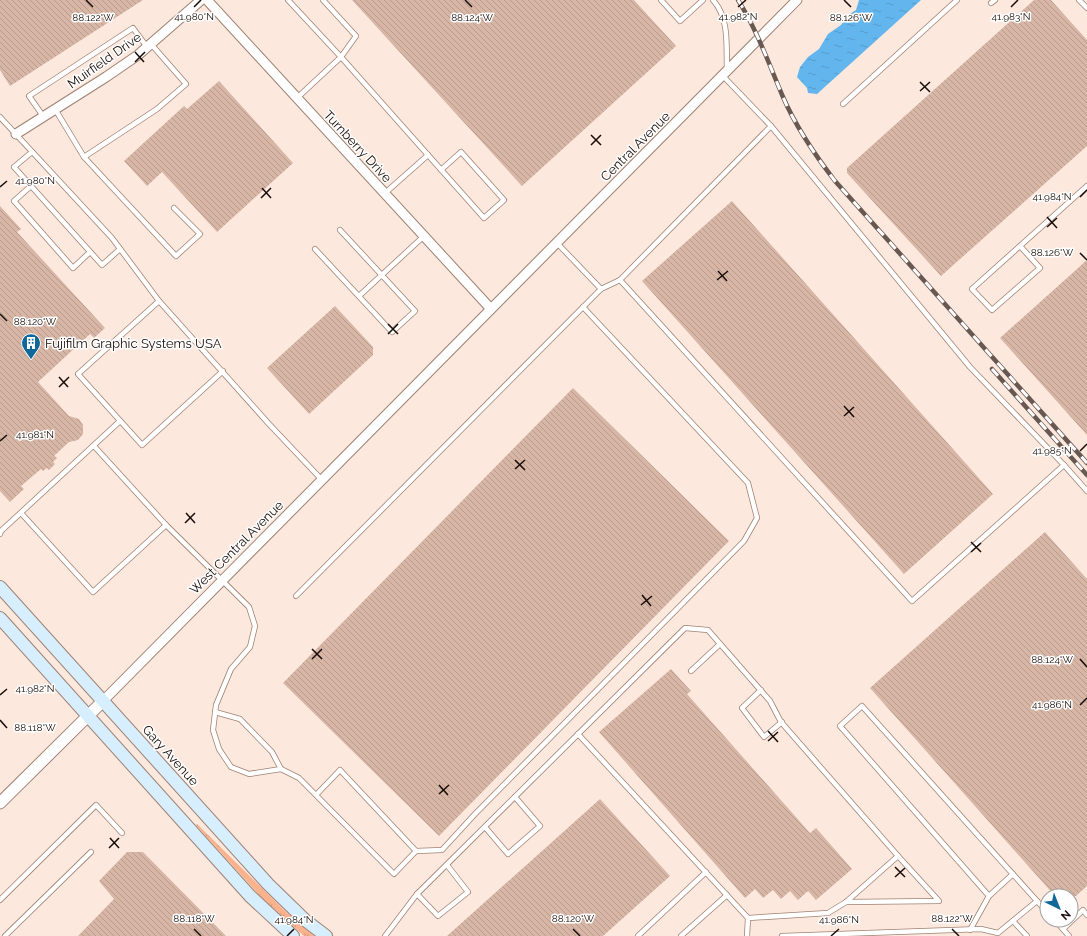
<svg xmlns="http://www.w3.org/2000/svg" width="1087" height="936" viewBox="0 0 1087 936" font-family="Raleway,sans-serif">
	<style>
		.grass { fill: url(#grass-tufts) }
		.water { fill: url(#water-ripples) }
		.building { fill: url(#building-back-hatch) }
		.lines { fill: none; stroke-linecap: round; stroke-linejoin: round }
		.service-casing { stroke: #9f8171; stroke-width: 6 }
		.minor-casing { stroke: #9f8171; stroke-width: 11 }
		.tertiary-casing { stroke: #9f8171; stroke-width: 13 }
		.secondary-casing { stroke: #9f8171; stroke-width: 14 }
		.service { stroke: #fff; stroke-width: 4.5 }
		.minor { stroke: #fff; stroke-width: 9 }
		.tertiary { stroke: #fff; stroke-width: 11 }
		.secondary { stroke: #d7eefe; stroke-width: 12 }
		.rail-casing { stroke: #675851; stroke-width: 4.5 }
		.rail { stroke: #fff; stroke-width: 3; stroke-dasharray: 9; stroke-linecap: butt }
		.ticks { fill: none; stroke: #170c07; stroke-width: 1.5 }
		.labels { text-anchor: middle; stroke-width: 3; stroke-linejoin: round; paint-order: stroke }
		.street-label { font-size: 13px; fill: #170c07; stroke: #fff }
		.poi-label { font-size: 13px; fill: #170c07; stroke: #fff; text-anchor: start }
		.ticks-label { font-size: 10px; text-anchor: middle; fill: #170c07; stroke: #fff; stroke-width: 3; stroke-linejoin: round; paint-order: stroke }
	</style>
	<defs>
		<pattern id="grass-tufts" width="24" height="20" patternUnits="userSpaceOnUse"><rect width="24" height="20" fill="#fab28d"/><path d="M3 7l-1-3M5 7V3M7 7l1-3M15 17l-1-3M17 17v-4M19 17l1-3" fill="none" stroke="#d69878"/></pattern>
		<pattern id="water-ripples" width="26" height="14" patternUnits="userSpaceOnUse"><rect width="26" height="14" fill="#63b6ed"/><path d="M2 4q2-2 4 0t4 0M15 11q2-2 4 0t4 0" fill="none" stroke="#559bca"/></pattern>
		<pattern id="building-back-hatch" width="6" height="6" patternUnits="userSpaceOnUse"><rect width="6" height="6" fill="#d7b6a6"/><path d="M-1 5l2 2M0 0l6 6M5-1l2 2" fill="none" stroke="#b89b8d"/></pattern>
	</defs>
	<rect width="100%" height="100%" fill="#fde8de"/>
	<path class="grass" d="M197 824 284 910 314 936H304L260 896 196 825Z"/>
	<path class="water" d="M859 0H921L817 94 808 93 807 88 797 77 800 67 808 57 819 49 828 34 841 25 847 16 856 10Z"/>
	<g class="building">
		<path d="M0 0H143L10 86 0 70Z"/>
		<path d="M352 0H634L676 46 522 186Z"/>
		<path d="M1034 0H1051L1087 40V146L941 276 847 173V168Z"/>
		<path d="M219 81 293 163 217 232 162 172 147 186 124 161 184 106 187 109Z"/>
		<path d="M732 201 993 494 904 574 642 281Z"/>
		<path d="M0 206 21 229 17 232 105 328 94 338 90 334 38 382 69 416 79 419 83 425V434L78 440 69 442 54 456 57 458 53 462 55 464 49 470 47 468 43 471 41 469 21 486 24 489 10 502 0 491Z"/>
		<path d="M1087 260V435L1000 338Z"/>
		<path d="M335 306 373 347V355L309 414 267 368Z"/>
		<path d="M573 388 729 541 439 836 283 683Z"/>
		<path d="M1045 532 1087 579V886L1076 896H1055L870 688Z"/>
		<path d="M671 669 691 691 687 694 810 833 816 828 852 869 816 900 808 891 798 900 790 891 781 899 773 890 763 898 755 889 745 898 599 732Z"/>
		<path d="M600 799 670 876 603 936H447Z"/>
		<path d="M127 852H143L226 936H78L114 899 99 881Z"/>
	</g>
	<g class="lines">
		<g class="service-casing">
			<g id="service">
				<path d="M288 0 341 57 356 36 323 0"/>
				<path d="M661 0 680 21 703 0"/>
				<path d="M713 0C730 19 726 47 727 70"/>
				<path d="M1079 0 1087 8"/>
				<path d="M991 3 995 0"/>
				<path d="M297 98 341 57 428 155"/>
				<path d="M843 104 957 0"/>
				<path d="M55 109 84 157 157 109 186 84 151 44"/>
				<path d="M43 116 29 96 133 28 147 47"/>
				<path d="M0 117 112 238 159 301 269 424 322 480"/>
				<path d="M32 152 14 167 102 265 120 249"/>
				<path d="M84 157 176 256 200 234 174 208"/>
				<path d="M31 186 14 201 73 268 90 252"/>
				<path d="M384 194 428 155 484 218 504 200 461 152 441 170"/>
				<path d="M557 243 601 289 620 280 771 126 723 76"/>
				<path d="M1020 246 1040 268 992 310 972 289 1087 186"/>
				<path d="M315 249 392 332 415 311 340 230"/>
				<path d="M620 280 912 601 1064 465 970 367 771 126"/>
				<path d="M359 296 424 236"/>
				<path d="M159 301 78 374 142 445 223 371"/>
				<path d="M1064 465 1087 491"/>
				<path d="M21 513 93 592 166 525 94 446"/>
				<path d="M166 525 249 607 255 626 250 647 231 669 216 705 213 730 219 749 231 767 249 774 281 769 299 778 394 874 416 851 340 770 316 795"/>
				<path d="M0 534 1 531 120 421"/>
				<path d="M296 596 601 289"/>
				<path d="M691 671 720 644"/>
				<path d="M761 690 742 708 764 737 782 722"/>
				<path d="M215 712 240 719 272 752 281 769"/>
				<path d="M578 734 748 918"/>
				<path d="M485 827 508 854 540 826 515 797"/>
				<path d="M416 851 442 850 475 814 744 541 757 518 748 483 583 307"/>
				<path d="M417 894 438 916 468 892 447 865"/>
				<path d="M989 896 1013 874"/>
				<path d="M0 900 96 805 122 833"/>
				<path d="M846 902 939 901 898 856"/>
				<path d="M1055 920 1069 936"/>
				<path d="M1013 921 1027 936"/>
				<path d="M1063 929 1083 910 1087 915"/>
				<path d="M970 930 989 896 840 726 862 706 1037 901"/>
				<path d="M5 936 91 852"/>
				<path d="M385 936 417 894 685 628 708 630 770 701 781 722 898 856 846 902 828 913 748 918 747 936"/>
				<path d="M638 936 706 872"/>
				<path d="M681 936 727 895"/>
				<path d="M782 936 981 929 998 933 1037 901 1047 912"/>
			</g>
		</g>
		<g class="minor-casing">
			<g id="minor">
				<path d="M207 0 491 309"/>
				<path d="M16 134 106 77 138 55 201 0"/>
				<path d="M103 701 797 0"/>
			</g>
		</g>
		<g class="tertiary-casing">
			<path id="tertiary" d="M0 803 103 701"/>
		</g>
		<g class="secondary-casing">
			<g id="secondary">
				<path d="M0 587 268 884 305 920 326 936"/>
				<path d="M0 618 250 896 293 936"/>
			</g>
		</g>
		<use href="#service" class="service"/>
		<use href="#minor" class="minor"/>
		<use href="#tertiary" class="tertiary"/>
		<use href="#secondary" class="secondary"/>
		<g class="rail-casing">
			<g id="rail">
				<path d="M738 0C757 30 769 64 783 97 796 127 815 155 835 181L1087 463"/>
				<path d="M992 369 1087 475"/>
			</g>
		</g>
		<use href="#rail" class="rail"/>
	</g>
	<path class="ticks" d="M86 0 93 7M465 0 472 7M844 0 851 7M194 7 201 0M738 7 746 0M1011 7 1018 0M135 52 144 62M135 62 145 52M920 82 930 92M920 91 930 82M591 135 601 145M591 145 601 135M0 187 7 181M262 188 271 198M1080 197 1087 190M261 198 271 188M1047 217 1057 228M1047 227 1057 218M1080 253 1087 260M718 271 727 281M717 280 728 271M0 314 7 321M388 324 398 334M388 334 398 324M59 377 68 387M59 387 69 377M844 406 854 417M844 416 854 407M0 441 7 435M1080 451 1087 444M515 460 525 470M515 469 525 460M186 513 195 523M185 523 195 513M971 542 981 552M971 552 981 543M642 595 651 606M641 605 652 596M312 649 322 659M312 659 322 649M1080 659 1087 667M0 695 7 689M1080 705 1087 698M0 720 7 728M768 731 778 742M768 741 778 732M439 785 448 795M439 794 449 785M110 838 119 848M109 848 119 838M895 867 905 877M895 877 905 868M194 929 201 936M573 929 580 936M952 929 959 936M287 936 294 929M831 936 839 929"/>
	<defs>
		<g id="building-pin" transform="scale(1)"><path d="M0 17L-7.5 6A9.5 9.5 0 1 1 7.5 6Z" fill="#106898" stroke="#fff"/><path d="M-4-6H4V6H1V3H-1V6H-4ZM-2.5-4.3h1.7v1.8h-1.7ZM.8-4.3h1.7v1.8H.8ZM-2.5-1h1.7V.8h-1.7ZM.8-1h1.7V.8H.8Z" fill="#fff"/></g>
	</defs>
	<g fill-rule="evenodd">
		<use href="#building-pin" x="31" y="343"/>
	</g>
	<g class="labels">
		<g class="street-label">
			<text transform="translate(104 60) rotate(-35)" y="5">Muirfield Drive</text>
			<text transform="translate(358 146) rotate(47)" y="5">Turnberry Drive</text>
			<text transform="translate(635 146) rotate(-45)" y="5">Central Avenue</text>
			<text transform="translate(236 547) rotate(-45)" y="5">West Central Avenue</text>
			<text transform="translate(171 755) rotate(48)" y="5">Gary Avenue</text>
		</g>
		<g class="poi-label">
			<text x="45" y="348">Fujifilm Graphic Systems USA</text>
		</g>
	</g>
	<g class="ticks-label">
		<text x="194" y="20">41.980°N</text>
		<text x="738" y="20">41.982°N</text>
		<text x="1011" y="20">41.983°N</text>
		<text x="93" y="21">88.122°W</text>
		<text x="472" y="21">88.124°W</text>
		<text x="851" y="21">88.126°W</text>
		<text x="35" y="184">41.980°N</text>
		<text x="1052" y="200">41.984°N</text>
		<text x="1052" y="256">88.126°W</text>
		<text x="35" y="325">88.120°W</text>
		<text x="35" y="438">41.981°N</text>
		<text x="1052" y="454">41.985°N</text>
		<text x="1052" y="663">88.124°W</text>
		<text x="35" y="692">41.982°N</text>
		<text x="1052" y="708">41.986°N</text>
		<text x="35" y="731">88.118°W</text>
		<text x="194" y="922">88.118°W</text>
		<text x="573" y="922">88.120°W</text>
		<text x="952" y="922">88.122°W</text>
		<text x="294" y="923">41.984°N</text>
		<text x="839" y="923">41.986°N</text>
	</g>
	<g transform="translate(1059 908) rotate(137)"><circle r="19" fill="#ffffff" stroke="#a29e9c"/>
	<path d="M0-3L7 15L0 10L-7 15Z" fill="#106898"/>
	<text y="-6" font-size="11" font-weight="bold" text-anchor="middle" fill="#170c07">N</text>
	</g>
</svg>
